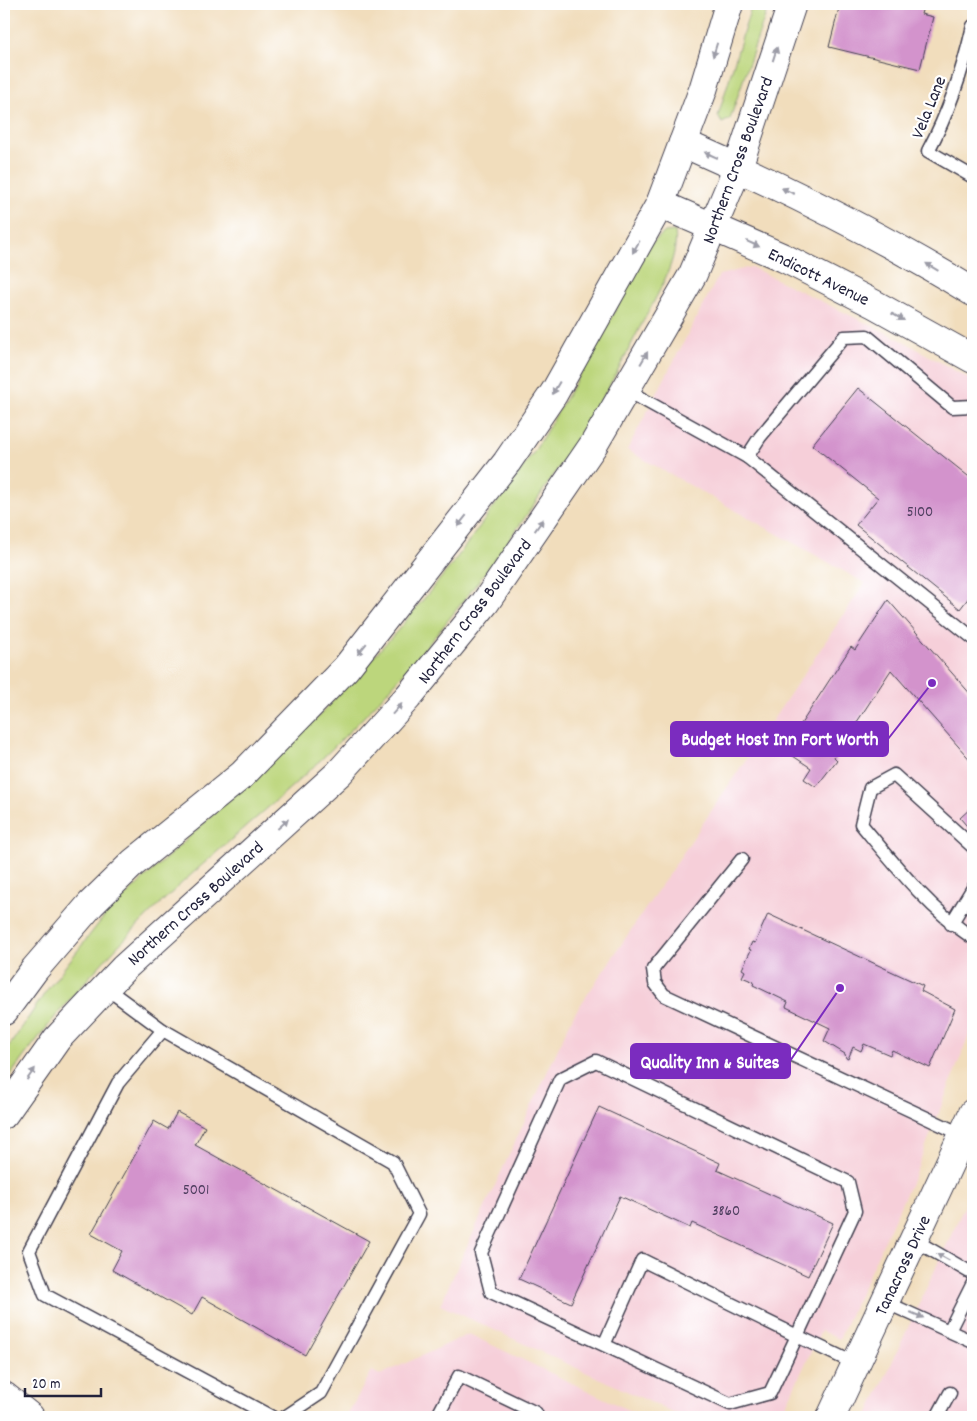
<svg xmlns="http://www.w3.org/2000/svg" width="977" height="1421" viewBox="0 0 977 1421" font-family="Dekko,sans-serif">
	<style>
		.built { fill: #f6cfd9 }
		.green { fill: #bcd67c; stroke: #6f7c5c }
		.building { fill: #d393cc }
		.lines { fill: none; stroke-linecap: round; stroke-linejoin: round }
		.service-casing { stroke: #413e4e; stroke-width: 15 }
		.tertiary-casing { stroke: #413e4e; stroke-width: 30 }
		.secondary-casing { stroke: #413e4e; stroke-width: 30 }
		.service { stroke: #fff; stroke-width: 12 }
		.tertiary { stroke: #fff; stroke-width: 28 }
		.secondary { stroke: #fff; stroke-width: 28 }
		.oneway { fill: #9c9ca7 }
		.labels { text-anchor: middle; stroke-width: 4.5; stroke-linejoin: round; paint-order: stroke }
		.number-label { font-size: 15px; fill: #4e3e5f }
		.street-label { font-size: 18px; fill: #22223b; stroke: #fff }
		.leader { fill: none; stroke: #7b2cbf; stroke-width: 2 }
		.callout-dot { fill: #7b2cbf; stroke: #fff; stroke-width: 2 }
		.callout { fill: #7b2cbf; stroke: #7b2cbf; stroke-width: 2 }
		.callout-label { font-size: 19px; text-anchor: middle; font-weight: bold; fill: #fff }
	</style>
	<rect width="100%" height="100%" fill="#fff"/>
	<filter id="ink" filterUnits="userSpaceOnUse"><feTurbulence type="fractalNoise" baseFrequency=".02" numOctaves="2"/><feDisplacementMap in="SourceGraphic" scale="10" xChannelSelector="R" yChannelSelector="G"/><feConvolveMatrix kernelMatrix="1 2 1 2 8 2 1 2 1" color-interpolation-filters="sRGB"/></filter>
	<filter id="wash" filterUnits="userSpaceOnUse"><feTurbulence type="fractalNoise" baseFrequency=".0096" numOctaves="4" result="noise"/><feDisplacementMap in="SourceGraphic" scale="20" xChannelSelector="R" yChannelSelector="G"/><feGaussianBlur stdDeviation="1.12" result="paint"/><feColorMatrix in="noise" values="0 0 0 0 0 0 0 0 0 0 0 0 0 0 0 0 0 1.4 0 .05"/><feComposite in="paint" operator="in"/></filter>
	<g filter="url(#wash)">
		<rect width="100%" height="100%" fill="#f1ddbc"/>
		<g class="built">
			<path d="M751 267 903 341 973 381V1025L915 1174 839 1339 821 1331 780 1417H683L440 1305 573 1016 865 583 627 450 719 275Z"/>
			<path d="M973 1188V1417H867L899 1347Z"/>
			<path d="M469 1334 643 1417H346L372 1371 380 1375Z"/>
		</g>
		<g class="green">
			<path d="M752 4H769L730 119 722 123 718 116Z"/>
			<path d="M675 231C680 262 651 305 637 333 604 401 562 464 519 526 465 602 406 676 339 742 290 791 235 835 183 882 117 943 56 1010 4 1084V1054L47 990 106 914 318 717 398 630 450 567 534 452 596 347 649 245 665 232Z"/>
		</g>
		<g id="blocks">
			<g class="building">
				<path d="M840 4H924L921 14 933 17 920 69 829 47Z"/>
				<path d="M858 388 973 480V592L960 609 856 525 878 498 812 445Z"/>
				<path d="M888 600 973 697V763L891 670 834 757 837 760 816 787 804 779 811 768 784 750 851 647 855 650Z"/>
				<path d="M973 806V833L960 818Z"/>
				<path d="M768 914 923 986 921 991 955 1009 930 1068 892 1050 890 1055 864 1044 861 1051 853 1047 848 1059 846 1058 845 1054 824 1041 830 1028 786 1007 788 1002 753 985 754 982 742 977 745 971 742 969 751 950 749 949 752 942 755 943Z"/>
				<path d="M599 1107 720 1163 717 1170 833 1223 808 1276 692 1223 690 1228 620 1196 571 1303 519 1279Z"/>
				<path d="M177 1112 205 1127 195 1145 369 1241 305 1355 202 1297 192 1315 112 1270 122 1251 91 1234 154 1121 168 1129Z"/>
			</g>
		</g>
	</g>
	<g filter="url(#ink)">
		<use href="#blocks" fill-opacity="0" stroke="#413e4e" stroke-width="1"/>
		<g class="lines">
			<g class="service-casing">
				<g id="service">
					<path d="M973 26C963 70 949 112 928 151L973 177"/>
					<path d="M626 390 747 457"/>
					<path d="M973 406 952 407 867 336 844 337 760 437 747 457 973 638"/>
					<path d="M973 847 894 775 870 788 861 824C895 865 929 909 973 938"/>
					<path d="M742 859 653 969 655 983 664 995 963 1135"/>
					<path d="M951 924 973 888"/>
					<path d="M106 988 163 1030 393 1162 419 1214 321 1393 285 1417"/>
					<path d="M163 1030 118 1083 29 1251 45 1295 272 1417"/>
					<path d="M914 1240 973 1274"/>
					<path d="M885 1302 973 1342"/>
					<path d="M950 1329 973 1283"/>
					<path d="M604 1345 642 1260 797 1336 855 1211 848 1182 596 1061 560 1079 481 1253 491 1292 730 1404 770 1393 797 1336 856 1364"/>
					<path d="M437 1417 459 1376 536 1413"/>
					<path d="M937 1417 950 1393"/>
				</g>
			</g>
			<g class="tertiary-casing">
				<g id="tertiary">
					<path d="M683 143C783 187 880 235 973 292"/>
					<path d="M660 204 784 258 874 304 973 359"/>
					<path d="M4 1011 35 969 91 904 133 863 242 775 346 668 507 462 554 393 660 204 703 90 729 4"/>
					<path d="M4 1114 57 1039 124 968 339 773 408 697 485 603 594 444 693 274 738 167 792 4"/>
					<path d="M831 1417 973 1113"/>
				</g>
			</g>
			<g class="secondary-casing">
				<path id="secondary" d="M4 1396 30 1417"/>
			</g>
			<use href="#service" class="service"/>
			<use href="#tertiary" class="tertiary"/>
			<use href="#secondary" class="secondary"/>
		</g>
		<defs><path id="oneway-solid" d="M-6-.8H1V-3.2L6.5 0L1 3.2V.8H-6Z" transform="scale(1.25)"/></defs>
		<g class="oneway">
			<use href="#oneway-solid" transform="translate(715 50) rotate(107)"/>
			<use href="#oneway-solid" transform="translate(775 54) rotate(-72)"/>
			<use href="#oneway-solid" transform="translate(711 155) rotate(-156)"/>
			<use href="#oneway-solid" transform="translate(788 191) rotate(-155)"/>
			<use href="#oneway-solid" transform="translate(753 244) rotate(24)"/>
			<use href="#oneway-solid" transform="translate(636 247) rotate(119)"/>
			<use href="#oneway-solid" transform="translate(932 267) rotate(-149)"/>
			<use href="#oneway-solid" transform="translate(898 317) rotate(29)"/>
			<use href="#oneway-solid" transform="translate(644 358) rotate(-60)"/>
			<use href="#oneway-solid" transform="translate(556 388) rotate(120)"/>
			<use href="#oneway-solid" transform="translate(462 521) rotate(128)"/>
			<use href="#oneway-solid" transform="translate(539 525) rotate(-55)"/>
			<use href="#oneway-solid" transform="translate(362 649) rotate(129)"/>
			<use href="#oneway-solid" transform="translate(397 709) rotate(-48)"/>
			<use href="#oneway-solid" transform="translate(283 824) rotate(-42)"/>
			<use href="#oneway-solid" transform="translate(31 1074) rotate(-54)"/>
			<use href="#oneway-solid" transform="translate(943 1257) rotate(-151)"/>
			<use href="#oneway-solid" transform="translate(917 1315) rotate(23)"/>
		</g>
	</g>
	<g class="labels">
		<g class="number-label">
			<text x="920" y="516">5100</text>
			<text x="196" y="1194">5001</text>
			<text x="726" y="1215">3860</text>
		</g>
		<g class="street-label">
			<text transform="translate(928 107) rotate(-68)" y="6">Vela Lane</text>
			<text transform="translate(737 160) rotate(-70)" y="6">Northern Cross Boulevard</text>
			<text transform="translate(819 276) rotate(26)" y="6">Endicott Avenue</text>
			<text transform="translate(474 611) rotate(-53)" y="6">Northern Cross Boulevard</text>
			<text transform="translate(195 903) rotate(-42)" y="6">Northern Cross Boulevard</text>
			<text transform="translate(902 1265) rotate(-65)" y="6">Tanacross Drive</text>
		</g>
	</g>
	<path class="leader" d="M932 683L888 739M840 988L790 1061"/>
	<g class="callout-dot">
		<circle cx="932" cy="683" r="5"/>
		<circle cx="840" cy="988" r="5"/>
	</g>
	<g class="callout">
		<rect x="671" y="722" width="217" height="34" rx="5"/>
		<rect x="631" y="1044" width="159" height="34" rx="5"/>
	</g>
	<g class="callout-label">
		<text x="780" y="745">Budget Host Inn Fort Worth</text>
		<text x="710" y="1068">Quality Inn &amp; Suites</text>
	</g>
	<rect width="977" height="1421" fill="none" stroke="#fff" stroke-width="20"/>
	<path d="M25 1388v8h76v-8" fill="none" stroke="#22223b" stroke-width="2.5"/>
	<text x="32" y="1388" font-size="15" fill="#22223b" stroke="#ffffff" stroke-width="4" paint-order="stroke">20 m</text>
</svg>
